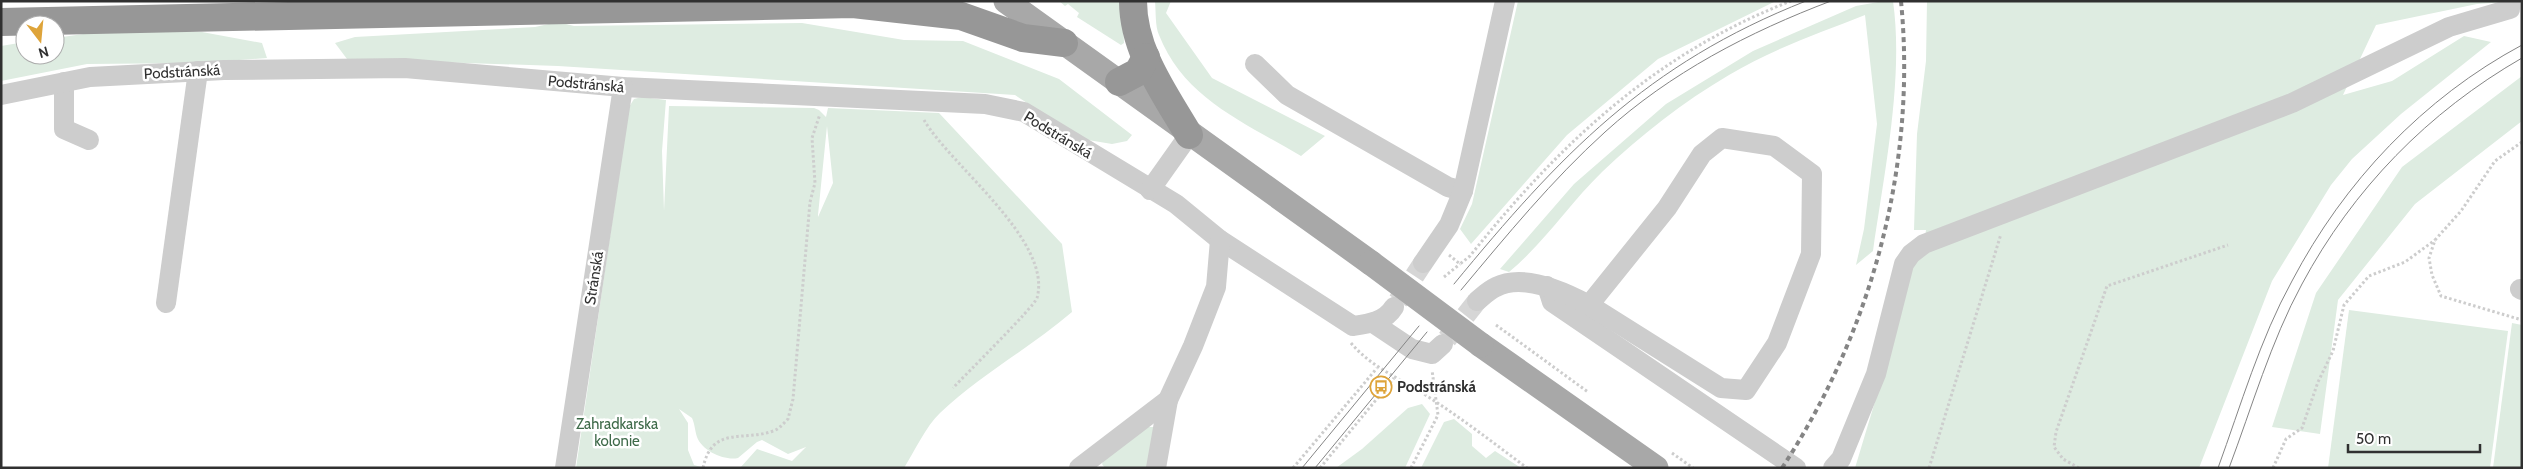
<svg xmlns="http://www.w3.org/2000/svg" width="2523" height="469" viewBox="0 0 2523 469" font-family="Cabin,sans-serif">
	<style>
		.green { fill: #deece1; fill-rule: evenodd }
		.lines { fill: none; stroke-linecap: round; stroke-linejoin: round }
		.minor-tunnel { stroke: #d6d6d6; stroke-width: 20; stroke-dasharray: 20 10; stroke-linecap: butt }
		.path { stroke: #cdcdcd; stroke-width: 3; stroke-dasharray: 2.5 2.5; stroke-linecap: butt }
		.minor { stroke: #cdcdcd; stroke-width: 20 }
		.major { stroke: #a8a8a8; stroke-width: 25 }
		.highway { stroke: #979797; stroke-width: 28 }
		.tram { stroke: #858585; stroke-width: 1 }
		.rail { stroke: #858585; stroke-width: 4; stroke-dasharray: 5 4; stroke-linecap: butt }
		.major-bridge { stroke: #a8a8a8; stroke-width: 25 }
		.labels { text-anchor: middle; stroke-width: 5; stroke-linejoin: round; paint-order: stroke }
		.street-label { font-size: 15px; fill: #303030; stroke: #fff }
		.poi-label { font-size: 15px; font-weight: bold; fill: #303030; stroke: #fff; text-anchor: start }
		.park-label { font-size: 15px; fill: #3e6a49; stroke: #fff }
	</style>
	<rect width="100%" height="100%" fill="#fff"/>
	<g class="green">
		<path d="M1059 1H1122L1124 43 1121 45 1077 17 1079 13 1068 4 1065 6Z"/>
		<path d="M1155 1H1171L1166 13 1212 78 1325 136 1301 156C1246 123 1184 99 1159 35 1155 26 1156 12 1155 1Z"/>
		<path d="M1518 1H1776L1658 59 1567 135 1471 244 1460 229 1472 204Z"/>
		<path d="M1884 1H1893C1904 78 1884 174 1873 251L1856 265 1864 229 1877 124 1865 15C1820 33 1772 49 1729 75 1683 102 1641 135 1602 172 1569 204 1545 242 1509 272L1500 269 1574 184 1666 104 1753 51 1856 6Z"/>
		<path d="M1927 1H2522L2477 4 2376 25 2343 95 2392 81 2464 36 2491 42 2401 114 2352 159 2331 185 2272 281 2199 468H1855L1892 345 1910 271 1923 252 1926 230H1914L1917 134 1926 61Z"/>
		<path d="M558 22 574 26 802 23 904 40 963 41 1059 79 1132 135 1127 141 1112 144 1082 139 1015 95 558 66 347 59 335 43 355 37 535 27Z"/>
		<path d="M119 29 202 32 262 43 267 58 199 63 87 64 1 81V46L25 42V55H55V38Z"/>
		<path d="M2522 76V121L2415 204 2338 300 2320 434 2272 427 2316 293 2402 167Z"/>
		<path d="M642 97 666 100 662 151 664 211 669 106 814 108 819 110 826 117 828 108 939 113 1062 244 1072 312C1030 348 980 375 940 413 926 426 914 452 904 468H740L757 449 792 461 806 447 788 454 762 440 757 442 738 458C725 461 702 451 697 437 695 431 695 425 692 418L679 409 688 423V450L694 465 705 468H576L629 107 634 99ZM827 126 833 183 818 217V215Z"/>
		<path d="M2349 310 2508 331 2490 468H2328Z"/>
		<path d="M2512 323 2522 325V468H2493Z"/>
		<path d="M1422 404 1430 414 1405 468H1336L1362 449 1408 408Z"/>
		<path d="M1454 419 1472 434V446L1486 458 1495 451 1521 468H1421L1444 422Z"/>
		<path d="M1147 427H1153L1155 431 1150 468H1105L1102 464 1105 457Z"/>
	</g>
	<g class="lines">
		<g class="minor-tunnel">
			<path d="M1398 301 1423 263"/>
			<path d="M1447 339 1477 301"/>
		</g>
		<g class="path">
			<path d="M924 120C951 166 1053 241 1037 298 1034 307 965 375 953 388"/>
			<path d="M2522 142 2495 161 2461 211 2435 240 2429 258 2432 275 2441 296 2522 320"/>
			<path d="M1449 255 1460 264 1470 256C1559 144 1656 53 1791 1"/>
			<path d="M1444 277 1460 264"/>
			<path d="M1496 325 1588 392"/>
			<path d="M1351 343C1372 368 1400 378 1427 396 1461 418 1494 443 1527 468"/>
			<path d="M1672 453 1693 468"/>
			<path d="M703 468C712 425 743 442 773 431 779 429 783 424 788 419L793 399 810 202 815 183 812 138 820 114"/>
			<path d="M1293 468 1377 368"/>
			<path d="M1320 468 1394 378"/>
			<path d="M1411 468 1438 415 1432 370"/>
			<path d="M1929 468 2001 234"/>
			<path d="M2079 468 2063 459 2054 447 2056 432 2107 286 2228 245"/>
			<path d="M2273 468 2286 439 2302 428 2318 382 2333 351 2344 305 2369 276 2405 262 2435 240"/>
		</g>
		<g class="minor">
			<path d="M1255 64 1287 95 1448 187 1463 191"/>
			<path d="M64 82V129L89 140"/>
			<path d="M1 95 90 77 224 70 405 68 623 87 985 104 1024 112 1176 204 1220 240 1353 326C1368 324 1385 322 1394 307"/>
			<path d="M1150 190 1189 135"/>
			<path d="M1423 263 1449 225 1463 191 1505 1"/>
			<path d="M1547 286 1552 302 1796 468"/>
			<path d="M2520 289 2522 290"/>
			<path d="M1477 301C1483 296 1489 290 1496 287 1523 273 1565 292 1589 305L1667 208 1702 154 1722 138 1774 146 1812 174 1811 254 1777 343 1746 390 1721 388 1589 305"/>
			<path d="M166 303 198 71"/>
			<path d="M1373 323 1412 349 1432 354 1443 344"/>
			<path d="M565 468 623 87"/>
			<path d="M1079 468 1168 400 1193 346 1216 287 1220 240"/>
			<path d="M1156 468 1168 400"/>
			<path d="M1833 468 1841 459 1876 374 1904 264 1911 254 1924 244 2292 103 2449 27 2510 9V1"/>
		</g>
		<g class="major">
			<path d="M1006 1 1371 263"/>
			<path d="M1481 345 1656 468"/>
		</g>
		<g class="highway">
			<path d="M1133 1C1133 51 1165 94 1189 135"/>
			<path d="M1 22 853 4 961 16 1023 38 1064 43"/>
			<path d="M1119 82 1138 72 1146 57"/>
		</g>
		<g class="tram">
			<path d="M1454 284C1560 155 1646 64 1806 1"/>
			<path d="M1461 290C1507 235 1552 180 1605 132 1670 73 1749 32 1831 1"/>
			<path d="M1302 468 1419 326"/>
			<path d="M1315 468 1427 332"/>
			<path d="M2218 468C2241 405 2260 339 2292 281 2344 182 2423 98 2522 45"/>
			<path d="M2229 468C2252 407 2271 341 2302 284 2353 189 2428 112 2522 58"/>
		</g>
		<path class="rail" d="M1782 468C1872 331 1917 165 1901 1"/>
		<path class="major-bridge" d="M1371 263 1481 345"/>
	</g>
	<defs>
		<g id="bus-ring" transform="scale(1.125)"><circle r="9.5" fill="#fff" stroke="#dea43a" stroke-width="1.5"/><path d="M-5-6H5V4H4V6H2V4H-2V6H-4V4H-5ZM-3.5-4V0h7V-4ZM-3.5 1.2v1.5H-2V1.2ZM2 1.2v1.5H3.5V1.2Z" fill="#dea43a"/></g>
	</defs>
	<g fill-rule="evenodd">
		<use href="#bus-ring" x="1381" y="387"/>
	</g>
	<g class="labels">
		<g class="street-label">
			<text transform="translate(182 72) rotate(-3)" y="5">Podstránská</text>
			<text transform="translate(586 84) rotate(5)" y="5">Podstránská</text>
			<text transform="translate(1058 135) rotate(31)" y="5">Podstránská</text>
			<text transform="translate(594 278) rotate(-81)" y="5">Stránská</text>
		</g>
		<g class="poi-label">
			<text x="1397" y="392">Podstránská</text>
		</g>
		<g class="park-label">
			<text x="617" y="429">Zahradkarska<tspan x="617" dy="17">kolonie</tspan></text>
		</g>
	</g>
	<rect width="2523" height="469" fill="none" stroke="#303030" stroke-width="5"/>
	<g transform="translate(40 40) rotate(164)"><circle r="24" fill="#ffffff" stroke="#acacac"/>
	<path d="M0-4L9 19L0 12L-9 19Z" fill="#dea43a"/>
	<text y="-8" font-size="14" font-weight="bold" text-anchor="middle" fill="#303030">N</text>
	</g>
	<path d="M2348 444v8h132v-8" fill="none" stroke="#303030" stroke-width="2.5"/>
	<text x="2356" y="444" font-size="15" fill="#303030" stroke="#ffffff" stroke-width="4" paint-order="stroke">50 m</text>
</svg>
